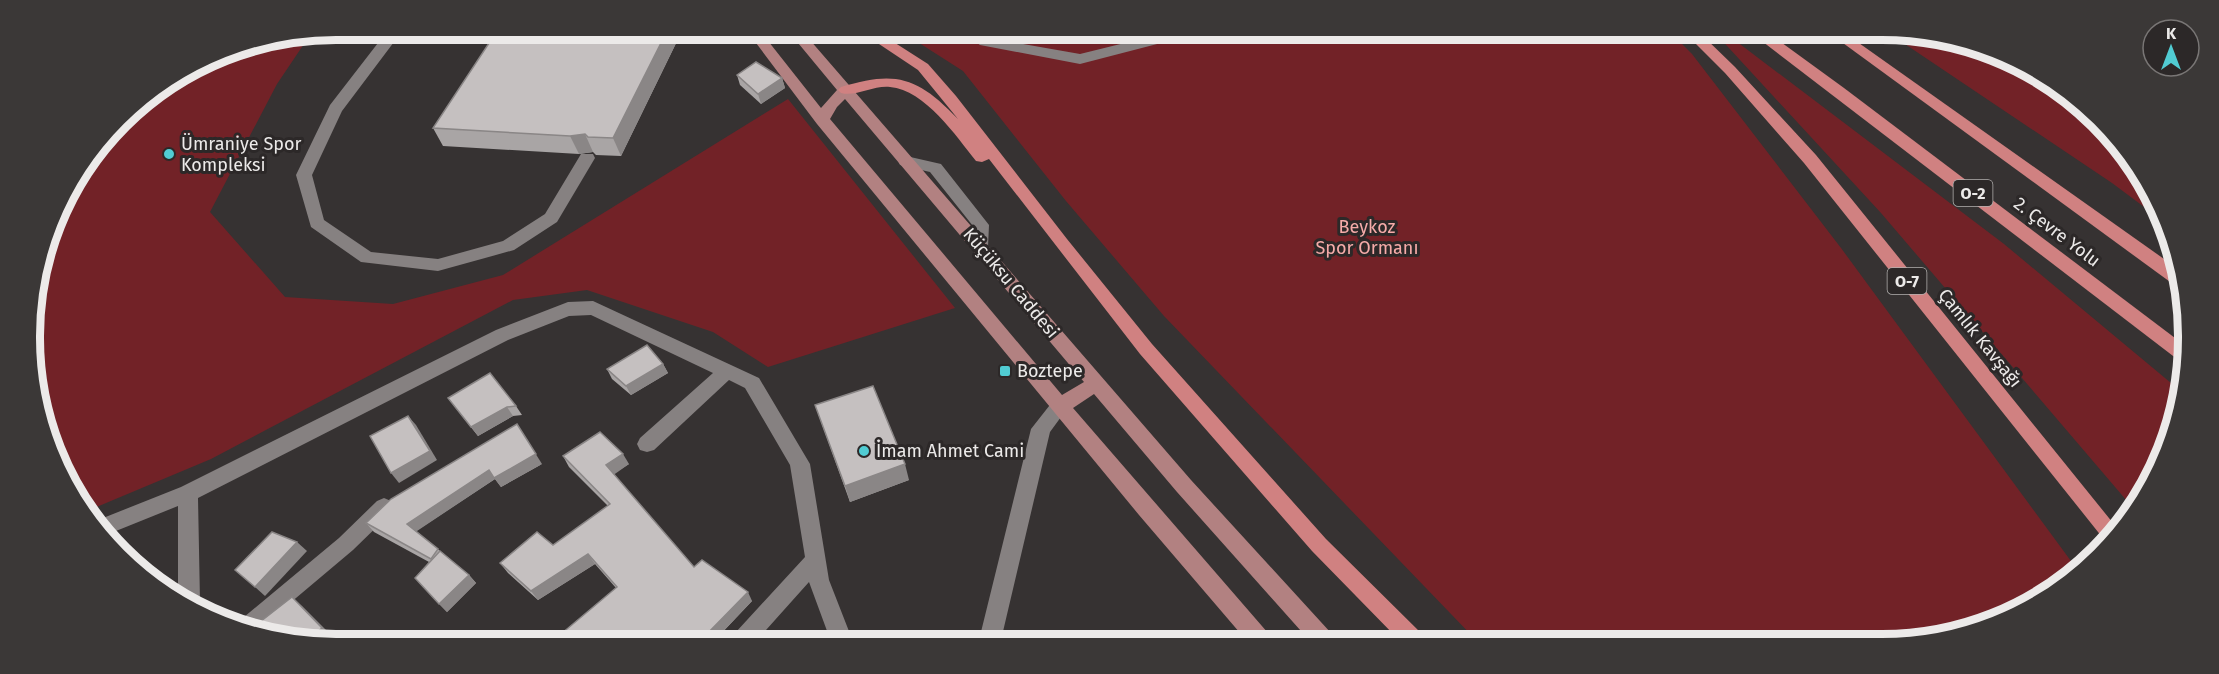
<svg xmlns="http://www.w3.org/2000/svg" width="2219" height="674" viewBox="0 0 2219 674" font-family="'Fira Sans',sans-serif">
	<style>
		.green { fill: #722227 }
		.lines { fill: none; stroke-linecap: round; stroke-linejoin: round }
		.minor { fill: #868181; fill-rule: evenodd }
		.major { fill: #b28181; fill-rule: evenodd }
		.highway { fill: #d08181; fill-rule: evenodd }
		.wall { fill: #a9a5a5 }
		.shaded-wall { fill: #8a8686 }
		.building { fill: #c5c0c0; stroke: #8a8686; stroke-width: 1.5 }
		.poi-dot { fill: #51ccd3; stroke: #2c2828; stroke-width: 2 }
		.labels { text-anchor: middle; stroke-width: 6; stroke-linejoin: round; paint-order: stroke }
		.shield { fill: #2c2828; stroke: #b2b0af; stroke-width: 1.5 }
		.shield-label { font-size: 16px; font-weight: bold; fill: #eceae9 }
		.poi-label { font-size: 18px; fill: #eceae9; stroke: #2c2828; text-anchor: start }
		.park-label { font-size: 18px; fill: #f6aba9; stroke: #2c2828 }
		.street-label { font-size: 18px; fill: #eceae9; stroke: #2c2828 }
		.rim { fill: none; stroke: #eceae9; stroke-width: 8 }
	</style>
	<rect width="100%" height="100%" fill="#363232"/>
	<g class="green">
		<path d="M902 32 1673 35 1692 54 1841 248 2079 572 2017 612 1922 641H1477L1164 316 1066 201 963 71Z"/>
		<path d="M310 35 277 84 210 212 285 297 393 304 503 275 788 99 955 308 768 367 713 332 587 290 513 300 211 459 87 511 41 417 31 317 62 202 134 106 220 53Z"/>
		<path d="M1717 35H1728L2004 244 2183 393 2148 490 2133 508 1881 213Z"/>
		<path d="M1893 36H1942L2052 82 2137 166 2159 218 2112 183Z"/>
	</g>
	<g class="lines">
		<g class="minor">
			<path d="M388 30H403L342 111 312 175 324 220 371 252 438 259 503 241 545 214 581 154H593L595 158 557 222 514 250 438 271 361 262 311 227 296 175 330 105Z"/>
			<path d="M962 32H980L989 38 1080 54 1165 33H1190L1188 36 1080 64 980 45Z"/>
			<path d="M906 156 941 164 989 225 988 247 986 251 980 253 974 251 972 247 973 226 930 172 900 165 898 161 900 157Z"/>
			<path d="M593 301 759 378 810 464 829 580 852 639H830L809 582 758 639H733L736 632 805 557 790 465 745 388 729 380 654 450 647 452 640 450 637 444 640 438 713 373 591 315 569 316 508 340 198 498 200 601 198 605 178 597V506L106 535 93 522 181 487 496 330 568 302Z"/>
			<path d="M1060 398 1067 401 1069 406 1050 432 1001 640H979L1031 429 1053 401Z"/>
			<path d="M384 498 391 501 394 507 391 513 353 550 258 630 238 622 339 538 377 501Z"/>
		</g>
		<path class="major" d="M747 31 761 32 821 108 837 90 789 32H803L1191 480 1331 633 1334 640H1309L1177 492 1094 394 1073 408 1268 633 1271 640H1246L1139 515 817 124ZM845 99 1084 382 1062 395 830 119 837 107Z"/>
		<g class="highway">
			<path d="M861 32H878L928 64 956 96 1067 239 1152 344 1326 539 1421 633 1424 640H1399L1312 551 1140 354 989 159 982 162 976 161C956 136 925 90 890 87 874 85 856 97 841 93L838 90 841 87C896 70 918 77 958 119L918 70Z"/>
			<path d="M1687 35H1702L1735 67 1816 155 2117 528 2106 542 1804 163 1725 73Z"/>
			<path d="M1754 35H1771L1844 88 2183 344V361L2177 359Z"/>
			<path d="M1832 35 1849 36 2181 271 2183 288 2177 287Z"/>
		</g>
	</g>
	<g class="wall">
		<path d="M682 31 621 156 596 155 593 152 579 154 443 146 433 128Z"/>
		<path d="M737 75 782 78 785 88 761 104 740 85Z"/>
		<path d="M663 364 668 373 631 395 612 379 607 369Z"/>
		<path d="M815 405 909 480 850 502Z"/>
		<path d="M516 406 522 415 513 416 478 436 455 407Z"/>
		<path d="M563 456 629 464 613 474 694 567 752 601 716 639H565L616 588 595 564 538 600 508 573 500 563 553 545 608 506 569 467Z"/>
		<path d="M542 464 501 487 495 479 416 531 469 575 476 583 447 612 415 578 429 562 374 532 366 523 391 499Z"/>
	</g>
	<g class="shaded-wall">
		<path d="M667 31H682L621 156 613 138Z"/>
		<path d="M782 78 785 88 761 104 758 94Z"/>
		<path d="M585 134 593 152 579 154 570 136Z"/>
		<path d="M663 364 668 373 631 395 626 386Z"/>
		<path d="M507 407 513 416 478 436 471 427Z"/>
		<path d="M408 416 416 425 437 460 399 483 391 473Z"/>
		<path d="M517 424 542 464 501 487 495 479 414 533 407 524Z"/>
		<path d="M623 454 629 464 612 476 606 465Z"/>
		<path d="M905 464 909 480 850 502 845 486Z"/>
		<path d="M297 542 307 551 265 596 255 587Z"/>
		<path d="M588 554 595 564 538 600 531 591Z"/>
		<path d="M469 575 476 583 447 612 439 604Z"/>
		<path d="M748 592 752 601 716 639H702Z"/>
		<path d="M292 597 302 606 332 636 329 638H310Z"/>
	</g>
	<g class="building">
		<path d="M497 31H667L613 138 588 137 585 134 570 136 433 128Z"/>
		<path d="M756 62 782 78 758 94 737 75Z"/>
		<path d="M647 345 663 364 626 386 607 369Z"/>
		<path d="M490 373 516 406 507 407 471 427 448 398Z"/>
		<path d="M873 386 905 464 845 486 815 405Z"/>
		<path d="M408 416 430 451 391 473 370 436Z"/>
		<path d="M517 424 536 454 494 478 489 470 407 524 438 549 431 559 366 523 391 499Z"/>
		<path d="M600 432 623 454 606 465 694 567 702 560 748 592 702 639H694L693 638 692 639H565L561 634 617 587 588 554 531 591 500 563 537 532 553 545 610 504 563 456Z"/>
		<path d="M272 532 297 542 255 587 235 570Z"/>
		<path d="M440 551 469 575 439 604 415 578Z"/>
		<path d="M292 597 322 628 310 638H277L252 628Z"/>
	</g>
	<g class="poi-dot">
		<circle cx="169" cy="154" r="6"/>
		<rect x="999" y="365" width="12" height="12" rx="3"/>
		<circle cx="864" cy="451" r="6"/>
	</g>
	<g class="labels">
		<g class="shield">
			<rect x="1953.5" y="180" width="39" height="26" rx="4.5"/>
			<rect x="1887.5" y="268" width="39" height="26" rx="4.5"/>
		</g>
		<g class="shield-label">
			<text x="1973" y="199">O-2</text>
			<text x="1907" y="287">O-7</text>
		</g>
		<g class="poi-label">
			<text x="181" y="150">Ümraniye Spor<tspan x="181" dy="21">Kompleksi</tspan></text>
			<text x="1017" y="377">Boztepe</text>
			<text x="876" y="457">İmam Ahmet Cami</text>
		</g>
		<g class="park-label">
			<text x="1367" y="233">Beykoz<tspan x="1367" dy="21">Spor Ormanı</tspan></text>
		</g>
		<g class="street-label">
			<text transform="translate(2057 232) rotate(37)" y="6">2. Çevre Yolu</text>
			<text transform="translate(1011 283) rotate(50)" y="6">Küçüksu Caddesi</text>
			<text transform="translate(1980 338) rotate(51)" y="6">Çamlık Kavşağı</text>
		</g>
	</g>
	<path d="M0 0H2219V674H0ZM336 40H1882A296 296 0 0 1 2178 336V338A296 296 0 0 1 1882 634H336A296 296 0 0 1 40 338V336A296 296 0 0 1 336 40Z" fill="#3b3837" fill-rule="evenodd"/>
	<path class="rim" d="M336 40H1882A296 296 0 0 1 2178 336V338A296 296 0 0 1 1882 634H336A296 296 0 0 1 40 338V336A296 296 0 0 1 336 40Z"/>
	<g transform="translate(2171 48)"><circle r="28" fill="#2c2828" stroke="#797675" stroke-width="1.5"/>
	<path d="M0-4.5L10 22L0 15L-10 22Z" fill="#51ccd3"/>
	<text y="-9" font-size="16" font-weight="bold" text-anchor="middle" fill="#eceae9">K</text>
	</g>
</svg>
